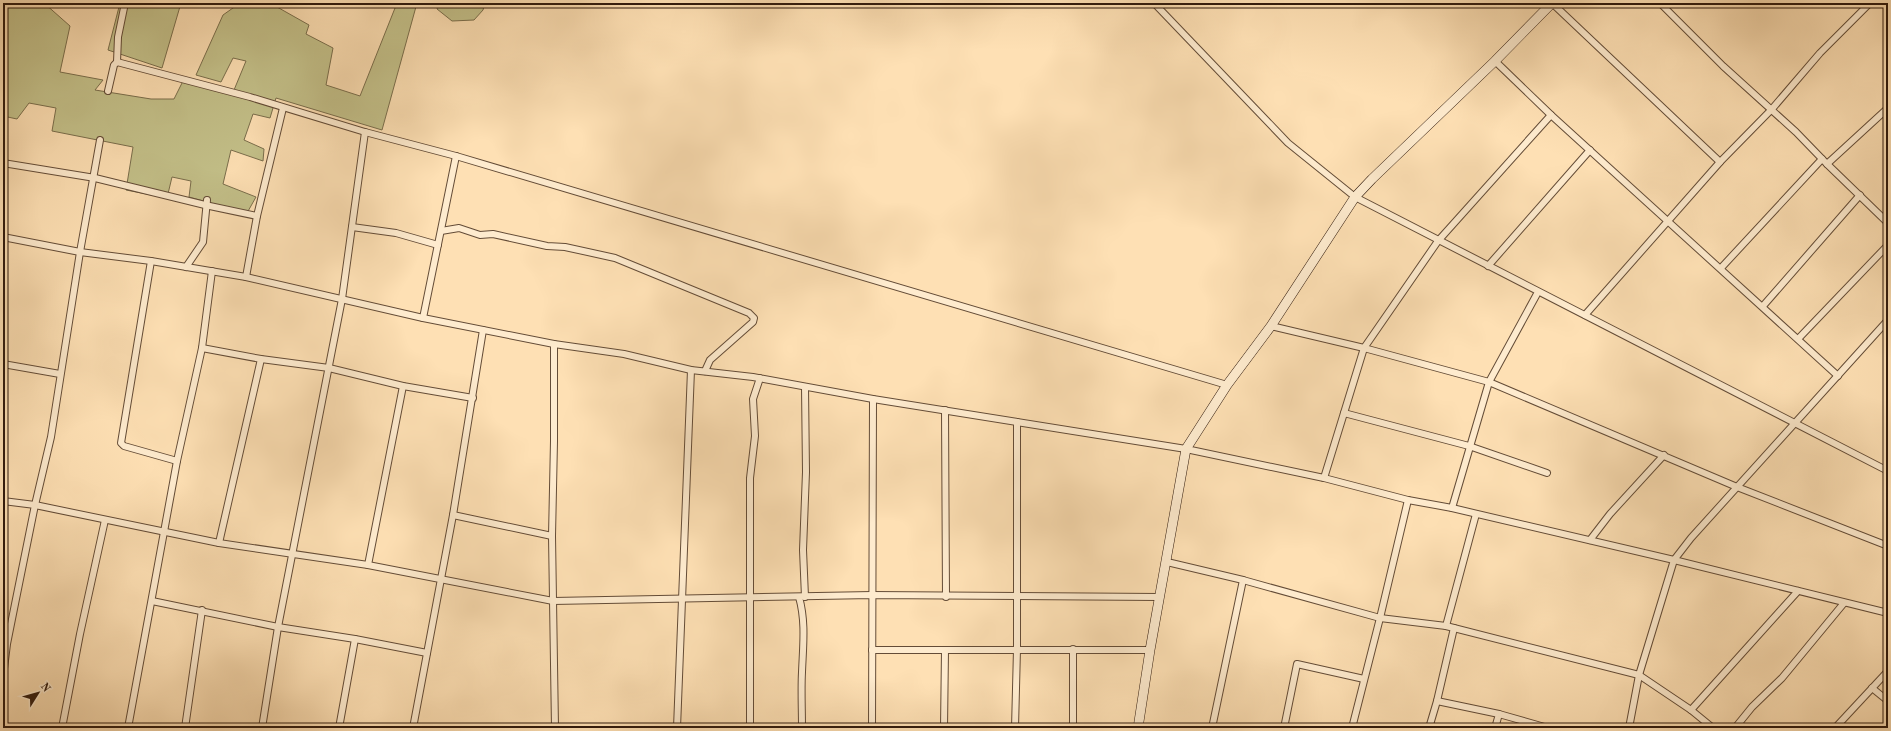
<svg xmlns="http://www.w3.org/2000/svg" width="1891" height="731" viewBox="0 0 1891 731" font-family="'Old Standard TT',serif">
	<style>
		.green { fill: #c4c18a; stroke: #7a6e4c }
		.lines { fill: none; stroke-linecap: round; stroke-linejoin: round }
		.street-casing { stroke: #644c37; stroke-width: 8 }
		.secondary-casing { stroke: #301a0d; stroke-width: 10 }
		.street { stroke: #feebce; stroke-width: 6 }
		.secondary { stroke: #feebce; stroke-width: 9 }
	</style>
	<rect width="100%" height="100%" fill="#fee0b4"/>
	<filter id="stains"><feTurbulence type="fractalNoise" baseFrequency=".005" numOctaves="4"/><feColorMatrix values="0 0 0 0 .2 0 0 0 0 .09 0 0 0 0 .02 0 0 0 .5 -.17"/></filter>
	<radialGradient id="worn" r=".72"><stop offset=".6" stop-color="#630" stop-opacity="0"/><stop offset="1" stop-color="#630" stop-opacity=".3"/></radialGradient>
	<g class="green">
		<path d="M3 3H44L70 26 60 72 103 80 95 90 151 99H174L184 79 234 90 246 61 233 58 221 82 196 75 223 15 240 3H270L309 25 306 34 333 48 326 85 360 96 397 3H417L382 130 276 98 270 118 253 114 244 140 264 149 263 161 231 150 223 184 256 197 247 213 189 197 191 181 172 177 167 198 126 190 133 147 52 131 56 108 29 103 17 119 3 116Z"/>
		<path d="M120 3H181L162 68 108 50Z"/>
		<path d="M439 3H485L483 10 474 20 452 21 437 9Z"/>
	</g>
	<g class="lines">
		<g class="street-casing">
			<g id="street">
				<path d="M1154 3 1288 143 1355 197 1888 471"/>
				<path d="M1552 3 1720 162"/>
				<path d="M1660 3 1723 66 1796 132 1827 164 1888 223"/>
				<path d="M1495 61 1551 115 1838 376"/>
				<path d="M117 62 250 97 365 132 456 156 1227 385"/>
				<path d="M108 91 114 65 117 62 118 37 125 3"/>
				<path d="M3 163 95 178 205 205 257 216"/>
				<path d="M1827 164 1888 108"/>
				<path d="M352 227 396 233 438 245"/>
				<path d="M441 231 459 228 480 235 493 234 547 246 565 247 615 258 749 313 754 318 753 322 710 360 705 371"/>
				<path d="M3 237 80 252 151 261 246 277 423 318 554 344 624 354 691 370 753 377 873 399 1186 449 1324 478 1408 500 1452 508 1674 560 1888 613"/>
				<path d="M151 261 121 443 124 446 177 461"/>
				<path d="M1488 266 1590 150"/>
				<path d="M186 267 203 242 207 200"/>
				<path d="M1721 268 1822 159"/>
				<path d="M246 277 257 216 283 108"/>
				<path d="M1763 306 1860 195"/>
				<path d="M1585 315 1720 162 1772 109 1820 53 1870 3"/>
				<path d="M423 318 456 156"/>
				<path d="M1271 326 1364 348 1489 382 1737 487 1888 546"/>
				<path d="M1798 339 1888 245"/>
				<path d="M554 344V441L552 536 555 728"/>
				<path d="M202 348 261 359 329 368 403 386 473 398"/>
				<path d="M3 364 60 374"/>
				<path d="M805 387 806 472 803 550 805 597"/>
				<path d="M945 410 946 597"/>
				<path d="M1344 413 1469 446 1547 473"/>
				<path d="M1324 478 1364 348 1438 241 1551 115"/>
				<path d="M3 501 35 505 219 543 368 565 553 601 872 595 1159 597"/>
				<path d="M1452 508 1489 382 1538 292"/>
				<path d="M453 515 552 536"/>
				<path d="M1590 540 1610 514 1664 455"/>
				<path d="M219 543 261 359"/>
				<path d="M1167 562 1243 580 1380 618 1446 626 1639 675 1691 710 1713 728"/>
				<path d="M368 565 403 386"/>
				<path d="M799 597C806 622 803 646 802 672 801 690 802 709 802 728"/>
				<path d="M152 601 278 627 355 639 427 653"/>
				<path d="M1446 626 1476 514"/>
				<path d="M872 650H1150"/>
				<path d="M3 677 7 644 15 604 35 505 51 437 80 252 100 140"/>
				<path d="M1872 688 1888 701"/>
				<path d="M1437 701 1499 714 1548 728"/>
				<path d="M1691 710 1798 591"/>
				<path d="M62 728 80 634 105 520"/>
				<path d="M128 728 177 461 202 348 212 271"/>
				<path d="M185 728 202 610"/>
				<path d="M262 728 278 627 342 299 365 132"/>
				<path d="M339 728 355 639"/>
				<path d="M413 728 453 515 483 330"/>
				<path d="M677 728 691 370"/>
				<path d="M750 728V478L755 436 753 399 760 378"/>
				<path d="M872 728 873 399"/>
				<path d="M944 728 945 650"/>
				<path d="M1015 728 1017 649V422"/>
				<path d="M1073 728V649"/>
				<path d="M1212 728 1243 580"/>
				<path d="M1284 728 1297 664 1364 679"/>
				<path d="M1352 728 1380 618 1408 500"/>
				<path d="M1429 728 1437 701 1454 628"/>
				<path d="M1495 728 1499 714"/>
				<path d="M1629 728 1639 675 1674 560 1691 538 1888 320"/>
				<path d="M1735 728 1752 707 1782 678 1844 603"/>
				<path d="M1835 728 1888 671"/>
			</g>
		</g>
		<g class="secondary-casing">
			<path id="secondary" d="M1138 728 1150 650 1186 449 1227 385 1271 326 1355 197 1372 179 1495 61 1552 3"/>
		</g>
		<use href="#street" class="street"/>
		<use href="#secondary" class="secondary"/>
	</g>
	<rect width="1891" height="731" fill="none" stroke="#fee0b4" stroke-width="16"/>
	<rect x="4" y="4" width="1883" height="723" fill="none" stroke="#301a0d" stroke-width="2"/>
	<rect x="8" y="8" width="1875" height="715" fill="none" stroke="#301a0d"/>
	<g transform="translate(38 693) rotate(53)" stroke="#feebce" stroke-width="3" paint-order="stroke">
	<path d="M0-3L7 15L0 10L-7 15Z" fill="#301a0d"/>
	<text y="-6" font-size="11" font-weight="bold" text-anchor="middle" fill="#301a0d">N</text>
	</g>
	<rect width="100%" height="100%" filter="url(#stains)"/>
	<rect width="100%" height="100%" fill="url(#worn)"/>
</svg>
